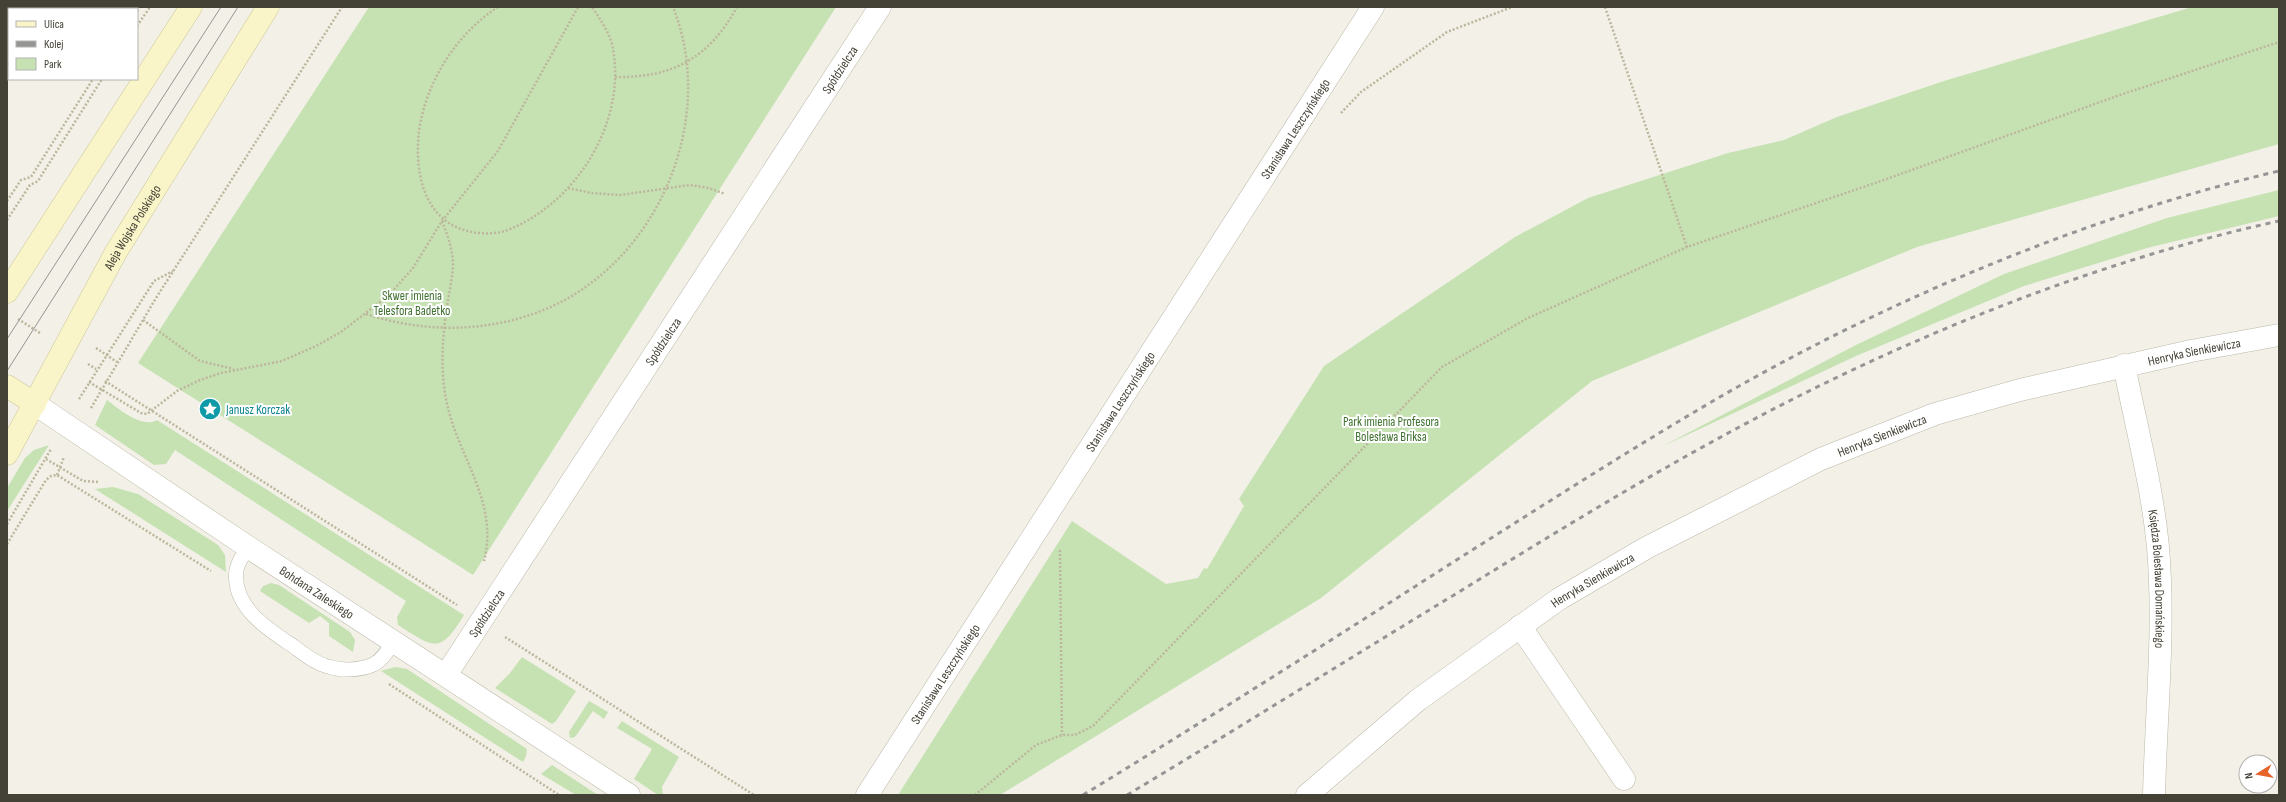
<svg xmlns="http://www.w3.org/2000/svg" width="2286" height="802" viewBox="0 0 2286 802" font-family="'Sofia Sans Condensed',sans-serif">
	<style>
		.green { fill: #c6e2b3 }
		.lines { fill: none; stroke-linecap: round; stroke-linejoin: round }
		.service-casing { stroke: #bcb9aa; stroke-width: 15 }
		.minor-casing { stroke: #bcb9aa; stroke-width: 23 }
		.secondary-casing { stroke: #cdc89a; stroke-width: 23 }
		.path { stroke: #bdb69d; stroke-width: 2.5; stroke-dasharray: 2 2; stroke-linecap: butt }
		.service { stroke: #fff; stroke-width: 14 }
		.minor { stroke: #fff; stroke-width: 22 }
		.secondary { stroke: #f9f5c9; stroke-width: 22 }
		.tram { stroke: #959595; stroke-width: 1 }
		.rail { stroke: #959595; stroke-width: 3; stroke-dasharray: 5 5; stroke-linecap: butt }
		.labels { text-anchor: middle; stroke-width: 4; stroke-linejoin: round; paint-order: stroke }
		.street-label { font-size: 13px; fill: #444136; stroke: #fff }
		.park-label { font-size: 13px; fill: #3e702f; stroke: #fff }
		.culture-label { font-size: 13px; fill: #0d838f; stroke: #fff; text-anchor: start }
	</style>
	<rect width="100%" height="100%" fill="#f2f0e7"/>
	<g class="green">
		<path d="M369 7H836L473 575 138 363Z"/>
		<path d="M2192 7H2279V144L1917 247 1592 381 1321 598 1000 795H898L1072 521 1166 584 1198 578 1204 568 1207 569 1244 506 1239 499 1324 366 1515 237 1588 198 1728 153 1784 140 1837 117 1944 81Z"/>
		<path d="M2279 190V216L2147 248 2024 286 1856 356 1661 447 1854 346 2004 274 2167 218Z"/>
		<path d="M107 400C119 409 142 429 157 420L464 615C440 655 434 648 398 625L397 617 406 601 175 450 166 464 154 465 95 425Z"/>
		<path d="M49 445 7 511V488L25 458 34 450Z"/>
		<path d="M113 487 138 494 218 545 225 555 226 572 95 489Z"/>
		<path d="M271 583 279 585 350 632 355 640 353 652 329 636V623L320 616 309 623 260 591 263 586Z"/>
		<path d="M522 657 576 691 556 721 552 724 495 688 510 673Z"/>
		<path d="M395 667 407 669 527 749 526 756 523 762 381 671Z"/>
		<path d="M589 701 608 712 604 719 593 711 575 737 570 738 569 732Z"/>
		<path d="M622 721 679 757 662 787 663 795H658L634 779 652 749 617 728Z"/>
		<path d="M552 765 598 795H576L541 774Z"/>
	</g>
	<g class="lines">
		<g class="service-casing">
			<path id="service" d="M248 547C242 557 235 566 236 578 237 610 269 630 293 646 304 654 316 664 330 667 342 671 360 670 372 665 382 661 388 650 394 641"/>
		</g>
		<g class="minor-casing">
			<g id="minor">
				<path id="s1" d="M2124 365C2136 426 2152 485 2158 547 2165 629 2156 713 2154 795"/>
				<path id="s2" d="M35 404 248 547 629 795"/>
				<path d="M1520 626 1624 779"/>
				<path id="s3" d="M446 675 880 7"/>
				<path id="s4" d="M867 795 1373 7"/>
				<path id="s5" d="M1307 795 1418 700 1559 599 1646 548 1821 459 1935 414 2020 390 2191 351 2279 335"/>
			</g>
		</g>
		<g class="secondary-casing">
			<g id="secondary">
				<path d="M7 292 191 7"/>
				<path d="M7 386 35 404"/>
				<path id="s6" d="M7 454 116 252 268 7"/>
			</g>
		</g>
		<g class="path">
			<path d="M498 7C456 34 426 82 419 131 414 173 424 223 472 232 482 234 495 234 505 231 576 205 629 120 612 44 608 30 600 19 592 7"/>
			<path d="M1605 7 1687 247"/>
			<path d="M137 11 140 7"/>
			<path d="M137 26 150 7"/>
			<path d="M615 77C673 78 709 58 737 7"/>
			<path d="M1341 113 1361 92 1447 32 1512 7"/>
			<path d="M568 188 591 193 620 195 690 185 709 188 725 194"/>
			<path d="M7 201 21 180 31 177 93 79"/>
			<path d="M7 220 30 185 38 181 102 79"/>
			<path d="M442 221C447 234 452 247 453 262 453 277 449 292 447 307 442 340 440 371 447 404 459 458 499 503 484 561"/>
			<path d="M366 314C427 334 495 333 555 305 661 254 717 117 673 7"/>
			<path d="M18 319 40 333"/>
			<path d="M143 320 200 361 234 369"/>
			<path d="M96 348 117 362"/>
			<path d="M88 364 96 369"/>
			<path d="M105 381 457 605"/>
			<path d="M89 382 141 413 147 414 177 391 200 380 221 373 282 361 316 346 341 332 389 295 413 268 442 221 498 151 578 7"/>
			<path d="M79 399 154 281 173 271"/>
			<path d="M91 408 156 298 342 7"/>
			<path d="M46 459 83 481 99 482"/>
			<path d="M57 475 64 457"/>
			<path d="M7 524 51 449"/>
			<path d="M7 544 46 480 51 476 57 475 211 571"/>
			<path d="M1060 550 1062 735"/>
			<path d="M505 637 754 795"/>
			<path d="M389 684 559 795"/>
			<path d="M975 795 1036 745 1062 735H1075L1093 726 1442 367 1528 318 1687 247 1881 181 2117 96 2279 42"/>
		</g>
		<use href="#service" class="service"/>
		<use href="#minor" class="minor"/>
		<use href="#secondary" class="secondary"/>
		<g class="tram">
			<path d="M7 339 221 7"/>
			<path d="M7 371 238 7"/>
		</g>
		<g class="rail">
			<path d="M1083 795C1209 718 1333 639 1458 559 1542 506 1626 452 1713 401 1883 302 2086 216 2279 171"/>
			<path d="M1127 795C1237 729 1345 661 1454 595 1569 524 1683 454 1803 394 1951 320 2118 256 2279 221"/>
		</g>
	</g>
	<defs>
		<g id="sight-disc" transform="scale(1.15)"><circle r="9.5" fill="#0f9aa8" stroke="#fff"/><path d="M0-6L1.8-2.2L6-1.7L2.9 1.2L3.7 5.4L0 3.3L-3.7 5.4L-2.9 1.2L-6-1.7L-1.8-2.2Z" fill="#fff"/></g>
	</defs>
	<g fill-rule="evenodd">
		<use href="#sight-disc" x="210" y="409"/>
	</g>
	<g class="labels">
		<g class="street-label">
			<text dy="5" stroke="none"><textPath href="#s3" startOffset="722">Spółdzielcza</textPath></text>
			<text dy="5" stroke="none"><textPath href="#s4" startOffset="792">Stanisława Leszczyńskiego</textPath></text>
			<text dy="5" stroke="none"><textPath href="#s6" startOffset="259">Aleja Wojska Polskiego</textPath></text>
			<text dy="5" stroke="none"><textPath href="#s3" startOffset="398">Spółdzielcza</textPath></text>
			<text dy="5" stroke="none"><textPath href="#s5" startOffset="1006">Henryka Sienkiewicza</textPath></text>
			<text dy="5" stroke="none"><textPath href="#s4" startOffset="468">Stanisława Leszczyńskiego</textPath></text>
			<text dy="5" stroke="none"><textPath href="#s5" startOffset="682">Henryka Sienkiewicza</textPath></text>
			<text dy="5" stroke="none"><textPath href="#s1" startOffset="217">Księdza Bolesława Domańskiego</textPath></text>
			<text dy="5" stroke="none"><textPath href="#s5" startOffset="358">Henryka Sienkiewicza</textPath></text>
			<text dy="5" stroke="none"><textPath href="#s2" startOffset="339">Bohdana Zaleskiego</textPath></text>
			<text dy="5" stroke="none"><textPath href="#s3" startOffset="74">Spółdzielcza</textPath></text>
			<text dy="5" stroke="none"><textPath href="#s4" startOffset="144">Stanisława Leszczyńskiego</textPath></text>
		</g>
		<g class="park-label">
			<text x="412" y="300">Skwer imienia<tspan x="412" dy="15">Telesfora Badetko</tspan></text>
			<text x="1391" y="426">Park imienia Profesora<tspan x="1391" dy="15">Bolesława Briksa</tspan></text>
		</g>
		<g class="culture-label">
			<text x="226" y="414">Janusz Korczak</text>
		</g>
	</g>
	<rect width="2286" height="802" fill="none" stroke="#444136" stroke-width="16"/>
	<rect x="8" y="8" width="130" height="72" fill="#ffffff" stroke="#b4b3af"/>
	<rect x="16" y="21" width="20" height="6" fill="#f9f5c9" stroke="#b4b3af"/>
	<text x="44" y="28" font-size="12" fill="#444136">Ulica</text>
	<rect x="16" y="41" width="20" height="6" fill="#959595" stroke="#b4b3af"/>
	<text x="44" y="48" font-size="12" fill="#444136">Kolej</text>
	<rect x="16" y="58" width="20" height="12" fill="#c6e2b3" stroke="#b4b3af"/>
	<text x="44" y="68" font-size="12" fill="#444136">Park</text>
	<g transform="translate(2258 774) rotate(259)"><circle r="19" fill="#ffffff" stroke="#b4b3af"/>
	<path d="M0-3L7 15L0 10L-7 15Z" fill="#e6632a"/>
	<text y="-6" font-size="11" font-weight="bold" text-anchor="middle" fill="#444136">N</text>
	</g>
</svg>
